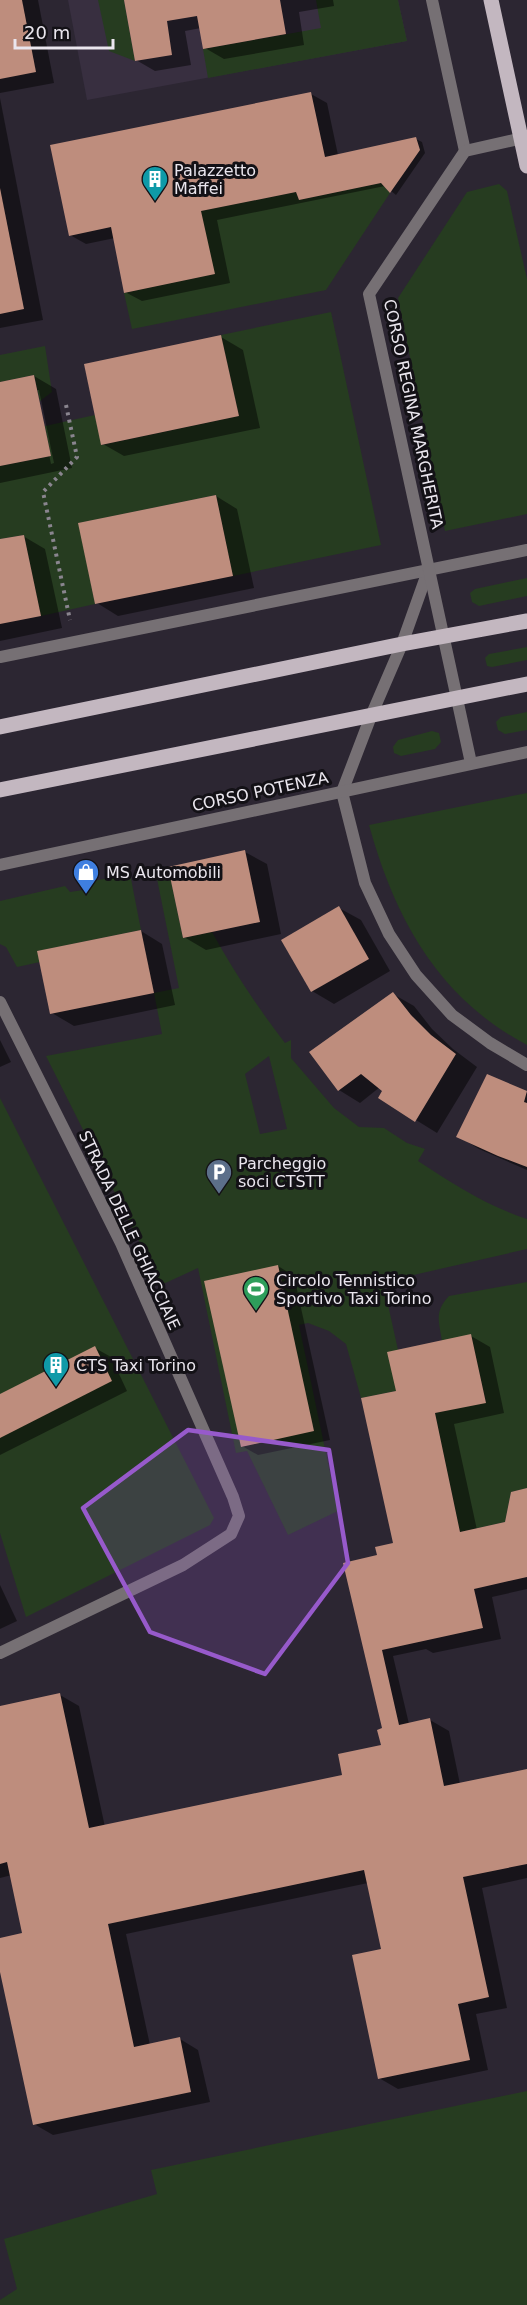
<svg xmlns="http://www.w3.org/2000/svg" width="527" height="2305" viewBox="0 0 527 2305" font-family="'DejaVu Sans',sans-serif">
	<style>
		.built { fill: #382f40 }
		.green { fill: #263c20; fill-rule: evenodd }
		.shadow { fill: #0007; fill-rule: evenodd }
		.building { fill: #be8d7d }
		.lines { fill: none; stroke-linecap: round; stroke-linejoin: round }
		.path { stroke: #8a858f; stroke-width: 4; stroke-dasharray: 3 4.5; stroke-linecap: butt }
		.street { stroke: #767074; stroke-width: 12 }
		.primary { stroke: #c3b7c0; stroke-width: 15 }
		.marked { fill: #975acb; fill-opacity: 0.2; stroke: #975acb; stroke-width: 4.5; stroke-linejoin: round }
		.labels { text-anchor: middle; stroke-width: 6; stroke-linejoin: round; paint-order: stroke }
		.poi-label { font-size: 16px; fill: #eae6ee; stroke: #131116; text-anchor: start }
		.street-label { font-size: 16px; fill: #eae6ee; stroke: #131116 }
	</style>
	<rect width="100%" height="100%" fill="#2c2632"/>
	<path class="built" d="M68 0H398L407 41 87 100Z"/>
	<g class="green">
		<path d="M98 0H124L135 61 109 51Z"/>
		<path d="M316 0H398L407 41 208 78 203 49 321 28Z"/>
		<path d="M381 183 390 193 326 290 132 329 124 293 214 274 201 211 296 192 299 200Z"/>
		<path d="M499 184 507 191 527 279V514L445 531 398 298 467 192Z"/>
		<path d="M331 312 381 545 233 576 216 495 79 523 95 604 41 616 24 535 0 539V466L51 456 45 426 95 415 102 445 239 416 221 335Z"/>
		<path d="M45 346 52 392 40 401 34 375 0 382V355Z"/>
		<path d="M527 578V596L479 606 472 602 470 593 475 589Z"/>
		<path d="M527 647V660L492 667 487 666 485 658 489 654Z"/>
		<path d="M527 712V730L505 734 498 730 496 722 501 717Z"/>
		<path d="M432 731 439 733 441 742 435 749 401 756 394 753 393 747 398 740Z"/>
		<path d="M527 793V1045C438 998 395 919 369 825Z"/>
		<path d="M168 867 183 938 212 932C234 972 258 1008 285 1043L291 1040V1058L334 1108 359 1127 384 1128 407 1143 425 1149 418 1161C453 1184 487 1206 527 1219V1249L383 1282 398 1350 396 1391 361 1398 346 1344 329 1331 308 1323 299 1325 338 1511 288 1535 247 1451 236 1453 198 1268 161 1285 46 1056 162 1034 154 993 179 988 155 869ZM269 1056 287 1129 260 1134 245 1074Z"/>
		<path d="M130 874 141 930 38 951 40 962 17 967 6 947 0 944V901L65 886 70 892 90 889 93 881Z"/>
		<path d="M0 1098 214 1518 210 1525 26 1617 0 1533Z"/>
		<path d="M527 1282V1488L511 1492 505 1522 460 1532 435 1413 486 1402 471 1335 442 1341C439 1321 434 1312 449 1296Z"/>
		<path d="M527 2091V2305H0V2300L17 2289 4 2239 157 2194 151 2170Z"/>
	</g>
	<g class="shadow">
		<path d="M0 0H38L54 83 0 93Z"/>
		<path d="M126 0H333L334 6 299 12 304 45 224 59 205 48 201 28 185 31 191 65 155 71 136 60Z"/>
		<path d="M311 94 327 103 338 155 416 139 422 142 425 153 396 195 385 186 217 220 230 283 142 301 125 292 115 238 86 244 70 235Z"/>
		<path d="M0 98 43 320 0 328Z"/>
		<path d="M221 337 243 350 260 428 124 456 103 444Z"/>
		<path d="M34 376 56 389 72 468 0 483V383ZM36 390H39L54 463 51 464Z"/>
		<path d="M216 496 237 509 254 588 118 616 97 603Z"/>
		<path d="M23 536 45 549 62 628 0 641V541Z"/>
		<path d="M245 852 267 864 281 934 206 950 184 937Z"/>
		<path d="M339 908 361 920 390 971 334 1004 312 991Z"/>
		<path d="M141 931 162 944 175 1005 74 1026 52 1013Z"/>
		<path d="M393 994 414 1006 432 1029 453 1049 477 1067 437 1133 416 1120 380 1087 360 1103 339 1090Z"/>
		<path d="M0 1040 11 1062 0 1067Z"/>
		<path d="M488 1076 527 1093V1170L479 1149 458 1136Z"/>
		<path d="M278 1266 294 1276 330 1440 258 1455 242 1446Z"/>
		<path d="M471 1336 490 1347 504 1413 454 1424 477 1530 506 1523 527 1490V1589L492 1597 501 1639 433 1653 426 1649 393 1656 409 1724 430 1720 449 1731 460 1784 527 1770V1878L482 1888 507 2008 476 2014 488 2070 398 2089 379 2078 382 1950 368 1883 126 1934 150 2045 180 2039 198 2050 210 2102 53 2135 34 2124 0 1965V1939L24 1934 12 1875 0 1878V1707L60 1695 79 1706 105 1827 344 1776 383 1746 379 1556 394 1544 398 1392Z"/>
		<path d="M95 1348 111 1357 127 1391 0 1455V1396Z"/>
		<path d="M0 1585 17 1621 0 1629Z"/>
	</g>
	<g class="building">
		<path d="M0 0H22L36 72 0 79Z"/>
		<path d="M124 0H280L286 34 203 49 197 16 167 21 172 55 135 61Z"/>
		<path d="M311 92 325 157 416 137 420 150 390 193 381 183 299 200 296 192 201 211 215 274 124 293 111 227 69 236 50 145Z"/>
		<path d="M0 188 24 309 0 314Z"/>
		<path d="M221 335 239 416 101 445 84 364Z"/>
		<path d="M34 375 51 456 0 466V382Z"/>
		<path d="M216 495 233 576 95 604 78 523Z"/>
		<path d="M24 535 41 616 0 624V539Z"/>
		<path d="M245 850 260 922 183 938 168 867Z"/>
		<path d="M339 906 369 959 311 992 281 940Z"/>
		<path d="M141 930 154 993 50 1014 37 951Z"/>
		<path d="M393 992 411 1015 431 1035 456 1054 415 1122 378 1098 382 1091 361 1074 338 1091 309 1052Z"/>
		<path d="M487 1074 527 1091 524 1102 527 1103V1167L498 1156 456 1137Z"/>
		<path d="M278 1265 314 1431 241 1447 204 1281Z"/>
		<path d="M471 1334 486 1403 435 1413 460 1532 505 1522 511 1492 527 1488V1577L474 1589 483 1628 382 1650 399 1725 430 1718 444 1786 527 1769V1864L463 1877 489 1997 458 2004 470 2060 378 2079 352 1955 381 1949 364 1870 108 1924 134 2047 180 2037 191 2092 33 2125 0 1972V1938L22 1933 7 1862 0 1864V1706L60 1693 89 1828 342 1775 338 1754 381 1745 377 1730 382 1728 343 1563 377 1555 375 1547 393 1543 361 1398 396 1391 387 1352Z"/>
		<path d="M95 1346 112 1381 0 1438V1394Z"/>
	</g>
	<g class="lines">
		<path class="path" d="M66 405 77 457 43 492 70 620"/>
		<g class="street">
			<path d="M432 0 465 151"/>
			<path d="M428 571 402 644 371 716 342 792 365 883 389 934 416 975 452 1015 490 1043 527 1065"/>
			<path d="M0 657 527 550"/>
			<path d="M471 763 369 294 465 151 527 137"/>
			<path d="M0 865 527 752"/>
			<path d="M0 1002 121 1243 233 1497 239 1516 231 1534 183 1565 0 1653"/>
		</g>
		<g class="primary">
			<path d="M491 0 527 166"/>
			<path d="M0 727 402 644 527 621"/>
			<path d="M0 790 527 684"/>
		</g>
	</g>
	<path class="marked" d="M188 1430 329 1450 348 1563 265 1674 150 1632 83 1508Z"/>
	<defs>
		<g id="building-pin" transform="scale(1.35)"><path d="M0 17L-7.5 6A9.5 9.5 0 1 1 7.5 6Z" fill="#0f9aa8" stroke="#131116"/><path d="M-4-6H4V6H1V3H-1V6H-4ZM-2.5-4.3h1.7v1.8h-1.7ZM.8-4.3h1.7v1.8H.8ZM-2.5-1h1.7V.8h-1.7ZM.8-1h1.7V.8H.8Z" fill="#fff"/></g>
		<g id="shop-pin" transform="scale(1.35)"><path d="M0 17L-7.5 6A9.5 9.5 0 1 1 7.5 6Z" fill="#3f7fe0" stroke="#131116"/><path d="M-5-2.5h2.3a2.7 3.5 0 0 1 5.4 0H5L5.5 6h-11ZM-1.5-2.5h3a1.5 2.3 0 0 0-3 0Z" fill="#fff"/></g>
		<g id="parking-pin" transform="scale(1.35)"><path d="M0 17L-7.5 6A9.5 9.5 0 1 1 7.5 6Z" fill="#5c6f8a" stroke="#131116"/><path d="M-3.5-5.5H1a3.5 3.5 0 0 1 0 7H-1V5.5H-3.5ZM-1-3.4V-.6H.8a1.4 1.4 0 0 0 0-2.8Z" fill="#fff"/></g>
		<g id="stadium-pin" transform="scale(1.35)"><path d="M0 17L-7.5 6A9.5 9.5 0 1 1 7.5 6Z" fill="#2e9e5b" stroke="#131116"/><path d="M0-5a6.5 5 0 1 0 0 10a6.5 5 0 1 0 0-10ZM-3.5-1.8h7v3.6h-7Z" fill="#fff"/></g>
	</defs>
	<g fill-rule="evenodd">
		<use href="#building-pin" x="155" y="179"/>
		<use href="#shop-pin" x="86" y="872"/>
		<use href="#parking-pin" x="219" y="1172"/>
		<use href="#stadium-pin" x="256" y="1289"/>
		<use href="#building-pin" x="56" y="1365"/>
	</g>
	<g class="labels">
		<g class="poi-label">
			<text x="174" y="176">Palazzetto<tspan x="174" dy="18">Maffei</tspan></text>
			<text x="106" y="878">MS Automobili</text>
			<text x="238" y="1169">Parcheggio<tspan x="238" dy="18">soci CTSTT</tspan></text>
			<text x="276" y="1286">Circolo Tennistico<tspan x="276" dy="18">Sportivo Taxi Torino</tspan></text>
			<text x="76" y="1371">CTS Taxi Torino</text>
		</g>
		<g class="street-label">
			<text transform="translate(414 414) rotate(78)" y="6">CORSO REGINA MARGHERITA</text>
			<text transform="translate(260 791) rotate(-12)" y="6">CORSO POTENZA</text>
			<text transform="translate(130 1230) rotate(65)" y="6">STRADA DELLE GHIACCIAIE</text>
		</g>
	</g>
	<path d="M15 39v9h98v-9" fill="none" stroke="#eae6ee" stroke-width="3"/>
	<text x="24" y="39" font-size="18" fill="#eae6ee" stroke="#131116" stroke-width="4.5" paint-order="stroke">20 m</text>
</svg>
